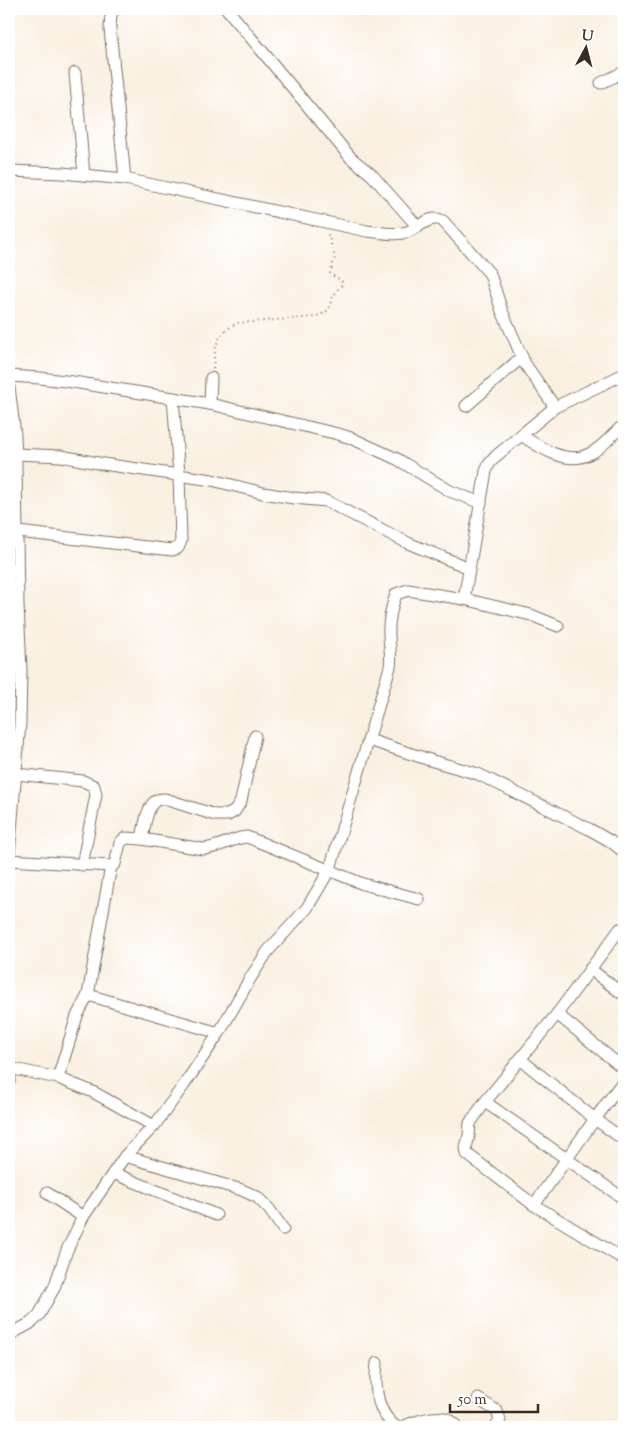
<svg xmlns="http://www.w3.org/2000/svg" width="633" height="1436" viewBox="0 0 633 1436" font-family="'Sorts Mill Goudy',serif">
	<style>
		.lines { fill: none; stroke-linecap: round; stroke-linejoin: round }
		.minor-casing { stroke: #7e6f63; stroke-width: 13 }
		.path { stroke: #7e6f63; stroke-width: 2; stroke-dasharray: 1 4; stroke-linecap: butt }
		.minor { stroke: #fff; stroke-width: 11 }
	</style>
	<rect width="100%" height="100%" fill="#fff"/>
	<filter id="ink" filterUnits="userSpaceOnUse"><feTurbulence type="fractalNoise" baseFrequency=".02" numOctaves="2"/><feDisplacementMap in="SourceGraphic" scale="10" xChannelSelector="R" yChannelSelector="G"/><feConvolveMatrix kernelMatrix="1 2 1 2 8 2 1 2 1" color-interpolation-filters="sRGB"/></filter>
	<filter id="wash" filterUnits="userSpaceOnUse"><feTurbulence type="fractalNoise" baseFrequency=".0096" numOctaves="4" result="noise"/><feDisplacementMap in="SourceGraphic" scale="20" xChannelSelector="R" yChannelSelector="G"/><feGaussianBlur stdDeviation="1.12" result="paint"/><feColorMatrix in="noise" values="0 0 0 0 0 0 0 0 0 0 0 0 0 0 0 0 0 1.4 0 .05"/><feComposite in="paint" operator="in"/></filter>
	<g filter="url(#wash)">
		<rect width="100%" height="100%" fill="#faf0e2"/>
	</g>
	<g filter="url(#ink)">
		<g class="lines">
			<g class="minor-casing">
				<g id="minor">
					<path d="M115 9 111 14 110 29 125 179"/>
					<path d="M227 9 351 158 372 175 418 227"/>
					<path d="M75 73 84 175"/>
					<path d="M601 83 624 72"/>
					<path d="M9 171 62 173 125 179 367 231C379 232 395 236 407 232 420 228 429 214 443 221L490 274 502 311 525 364 555 407"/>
					<path d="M9 376 40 378 73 382 210 404 338 434 351 438 397 459 450 491 481 503"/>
					<path d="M9 387 15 435 16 464 18 605 21 671 20 723 9 854"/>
					<path d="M210 404 211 378"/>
					<path d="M466 406 522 357"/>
					<path d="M521 435C539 447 567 466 589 454 601 449 610 437 619 429L624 426"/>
					<path d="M16 454 61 456 103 464 212 480 263 493 294 498 326 501 408 543 469 568"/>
					<path d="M9 533 18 532 172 550 178 548 181 541 179 475 173 398"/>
					<path d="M464 599 531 615 558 626"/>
					<path d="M369 740 433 761 478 774 589 829 610 841 624 852"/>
					<path d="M16 774 83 781 94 786 96 795 82 865"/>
					<path d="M142 839C144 829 147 804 157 800 158 799 163 799 165 799L215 815H228L235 811 241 801 255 736"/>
					<path d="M9 860 111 866 115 864 120 843 125 838 142 839 203 849C219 848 232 838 247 837L363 884 419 899"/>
					<path d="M620 929 557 1014 624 1069"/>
					<path d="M590 969 624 995"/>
					<path d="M88 995 219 1033"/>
					<path d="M557 1014 485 1102 624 1199"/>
					<path d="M520 1059 595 1119 624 1140"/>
					<path d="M9 1068 58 1078 93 1092 154 1126"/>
					<path d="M58 1078 77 1016 88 995 111 866"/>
					<path d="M624 1080 595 1119 534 1205 620 1257H624"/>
					<path d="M9 1081 12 1068"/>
					<path d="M485 1102 470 1123 469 1136 466 1147 467 1154 534 1205"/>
					<path d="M125 1156 242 1190 257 1197 269 1209 283 1229"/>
					<path d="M113 1173 216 1215"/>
					<path d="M47 1193 83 1217"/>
					<path d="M9 1335 31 1323 39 1315 54 1288 67 1250 83 1217 125 1156 154 1126 184 1085 219 1033 251 977 268 951 307 908 330 869 390 667C392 656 389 646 389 634 388 621 392 606 396 594L408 590 464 599 486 471 489 464 496 456 555 407 624 374"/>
					<path d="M377 1363C374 1387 376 1412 396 1427"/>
					<path d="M478 1399 497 1411 500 1420 495 1427"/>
					<path d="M403 1427C412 1422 433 1416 444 1418 449 1419 455 1424 458 1427"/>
				</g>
			</g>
			<path class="path" d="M213 368 215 350 218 340 226 330 237 323 314 317C336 310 326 306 335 293 337 289 341 287 343 283L341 280 330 274 335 257 328 234"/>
			<use href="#minor" class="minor"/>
		</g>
	</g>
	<rect width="633" height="1436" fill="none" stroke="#fff" stroke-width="30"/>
	<g transform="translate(586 48) rotate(7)" stroke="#ffffff" stroke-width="4" paint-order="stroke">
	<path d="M0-4L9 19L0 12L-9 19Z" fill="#3b2a1e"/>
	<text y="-8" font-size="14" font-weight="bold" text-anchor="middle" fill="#3b2a1e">U</text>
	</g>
	<path d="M450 1404v8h88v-8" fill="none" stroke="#3b2a1e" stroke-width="2.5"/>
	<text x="458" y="1404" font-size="15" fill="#3b2a1e" stroke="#ffffff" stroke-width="4" paint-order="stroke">50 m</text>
</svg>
